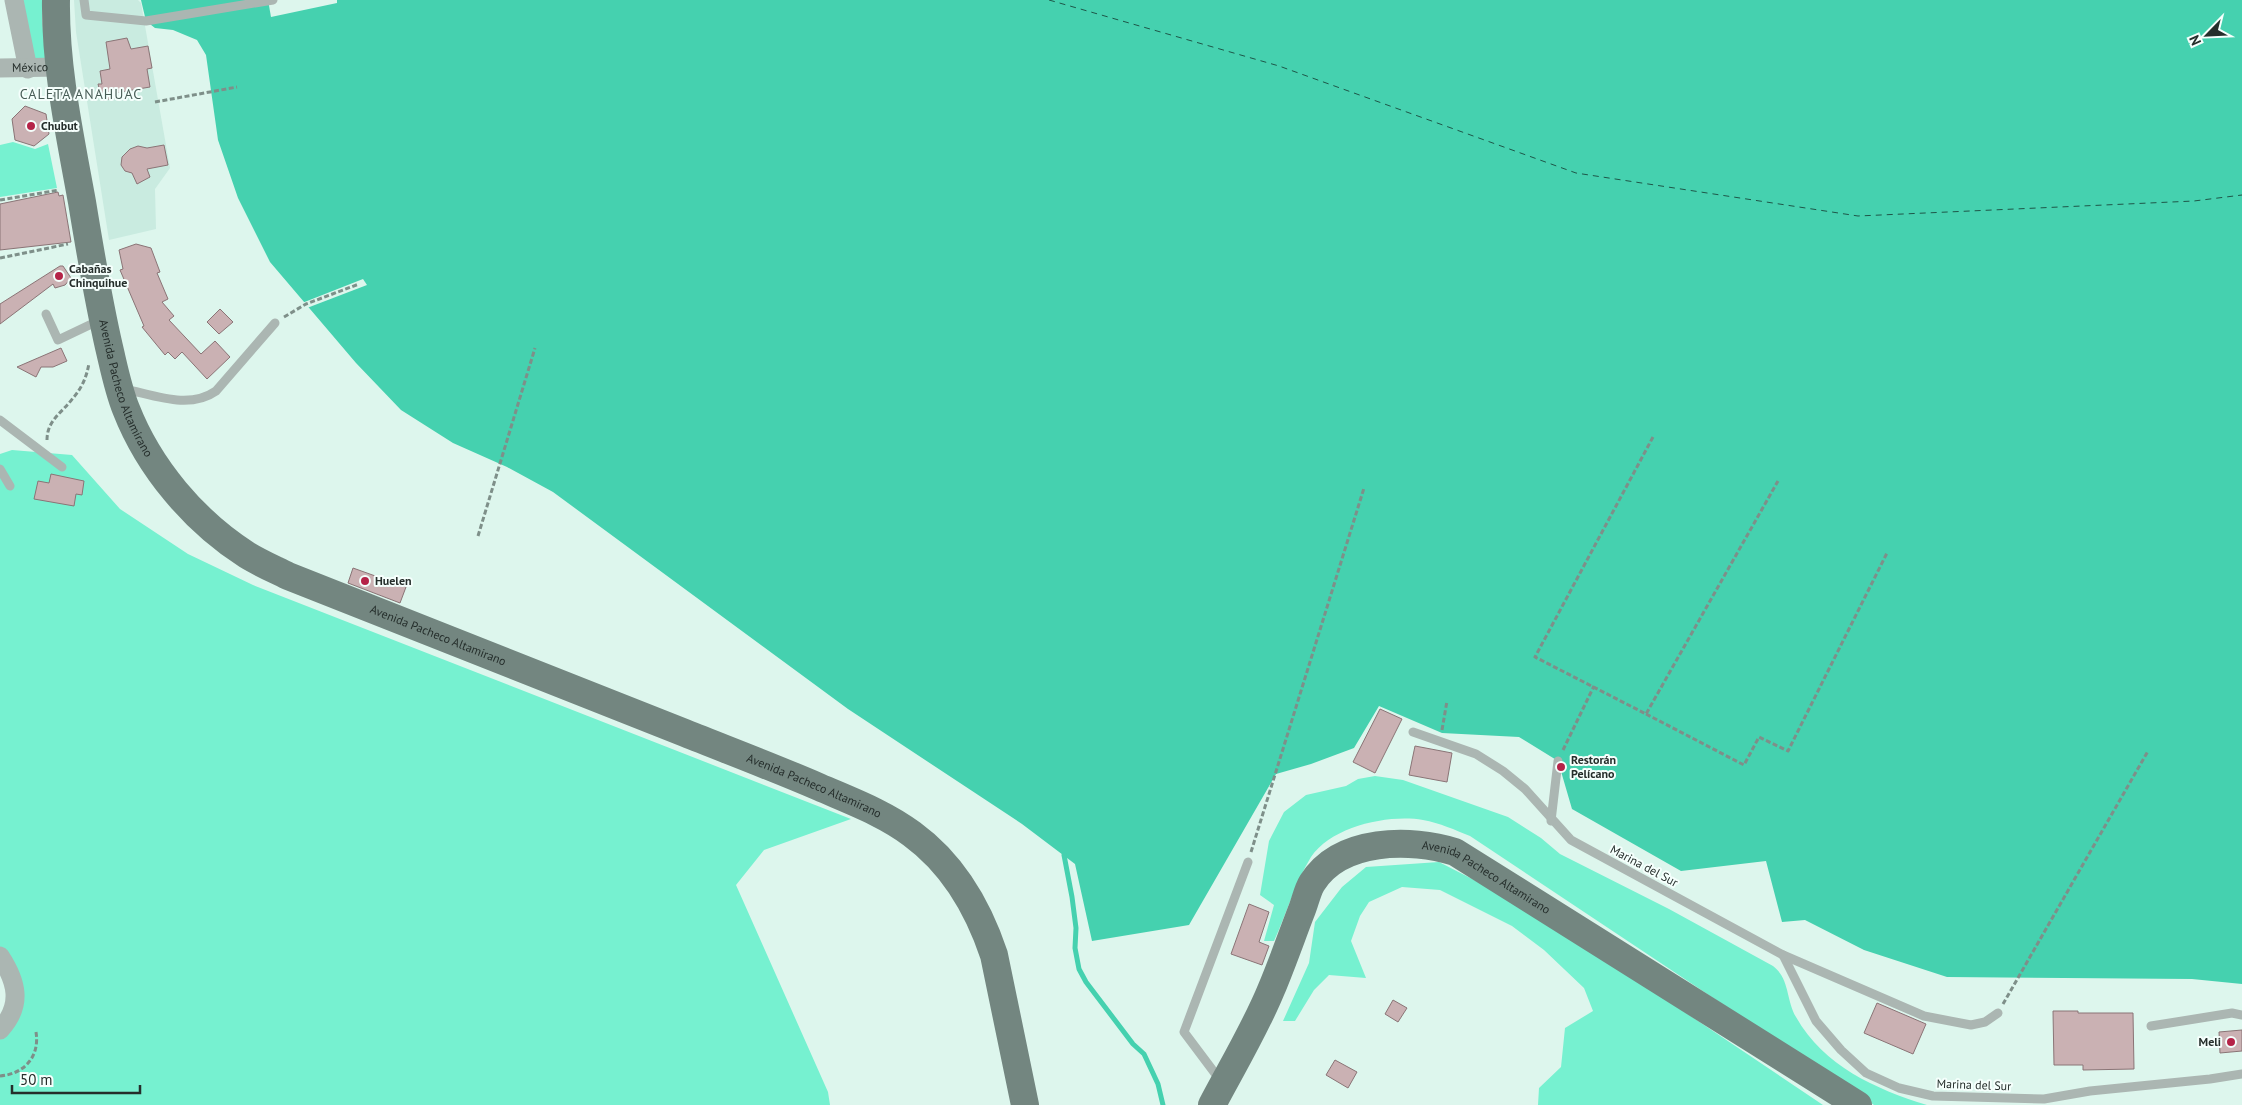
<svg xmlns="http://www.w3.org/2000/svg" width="2242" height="1105" viewBox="0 0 2242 1105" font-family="'PT Sans',sans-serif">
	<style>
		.built { fill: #c9ebe0 }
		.green { fill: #76f1d0 }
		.water { fill: #45d1af }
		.pier { fill: #ddf6ed }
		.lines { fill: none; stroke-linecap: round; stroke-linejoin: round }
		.stream { stroke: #45d1af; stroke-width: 5 }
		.ferry { stroke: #1e5648; stroke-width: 1; stroke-dasharray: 6 5; stroke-linecap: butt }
		.building { fill: #cab1b3; stroke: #8a7476 }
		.path { stroke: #7e8f89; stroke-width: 3; stroke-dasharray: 5 2.5; stroke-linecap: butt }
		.lane { stroke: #abb6b2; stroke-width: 9 }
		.street { stroke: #abb6b2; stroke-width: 19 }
		.primary { stroke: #738680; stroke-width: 28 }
		.poi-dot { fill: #b52348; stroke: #f5fffc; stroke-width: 2 }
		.labels { text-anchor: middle; stroke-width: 4; stroke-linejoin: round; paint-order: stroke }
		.street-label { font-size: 12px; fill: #252e2b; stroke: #f5fffc }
		.poi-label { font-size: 12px; font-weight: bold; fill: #252e2b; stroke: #f5fffc; text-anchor: start }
		.neighbourhood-label { font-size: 14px; letter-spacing: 1px; fill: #475d56; stroke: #f5fffc }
	</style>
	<rect width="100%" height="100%" fill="#ddf6ed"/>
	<path class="built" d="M74 0H138L141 3 170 168 155 189 156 229 109 240 76 32Z"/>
	<g class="green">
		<path d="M18 0H42V20L46 63 31 64Z"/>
		<path d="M13 142 35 149 48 144 57 188 0 197V145Z"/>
		<path d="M12 450 72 455 120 509 188 554 253 585 851 819 764 850 736 885 828 1092 830 1105H0V1038L14 1020 0 948V454Z"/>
		<path d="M1375 776 1403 780 1508 817 1541 838 1560 854 1669 909 1773 966C1790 979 1786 1000 1796 1017 1824 1066 1875 1089 1927 1105H1874L1470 836C1455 830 1440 823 1423 820 1389 814 1332 826 1311 857 1296 881 1286 915 1274 941H1264L1274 905 1260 895 1269 841 1284 812 1306 795 1346 786 1358 779Z"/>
		<path d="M1439 862 1533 910 1823 1105H1538L1539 1088 1561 1067 1565 1028 1593 1011 1584 988 1544 950 1512 926 1440 890 1402 887 1369 902 1360 916 1351 941 1366 978 1329 975 1314 990 1295 1021H1283L1309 963 1315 922 1342 887 1366 867Z"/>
	</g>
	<path class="water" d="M141 0H2242V984L2192 979 1947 977 1864 950 1805 920 1782 922 1766 861 1681 871 1572 809 1558 761 1519 737 1442 733 1379 706 1354 748 1311 764 1276 774 1189 925 1092 941 1075 864 1022 824 848 709 553 492 507 467 453 443 401 410 356 363 270 262 238 198 218 140 206 55 197 40 173 30 155 28 146 21Z"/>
	<g class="pier">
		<path d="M268 0H337V3L271 17Z"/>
		<path d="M363 279 367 285 307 308 302 303Z"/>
	</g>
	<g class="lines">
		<path class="stream" d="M1064 855 1072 897 1076 928 1075 948 1079 969 1086 982 1133 1044 1144 1054 1158 1084 1163 1105"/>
		<path class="ferry" d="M1049 0 1279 66 1576 173 1858 216 2194 201 2242 195"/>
	</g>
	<g class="building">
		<path d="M127 38 131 49 148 46 152 68 147 69 150 87 115 93 116 98 102 100 98 84H102L100 71 110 69 106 42Z"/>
		<path d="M25 106 46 114 49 134 34 146 15 140 12 119Z"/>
		<path d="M164 145 168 165 147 169 150 177 137 184 132 173 125 171 121 165 122 157 130 149 138 146 147 148Z"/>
		<path d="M58 192 59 196 63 195 71 242 0 250V204Z"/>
		<path d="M136 244 151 248 160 272 157 273 168 299 162 302 174 316 169 320 201 354 215 341 230 357 207 379 182 352 175 359 168 352 165 355 142 327 144 326 120 270 123 269 119 250Z"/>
		<path d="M60 266H63L71 278 65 285 55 288 53 284 0 324V304Z"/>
		<path d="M220 309 233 322 219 334 207 322Z"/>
		<path d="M61 348 67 361 53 367H41L36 377 17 367Z"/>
		<path d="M51 474 84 481 82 495 76 494 74 506 34 499 38 481 49 483Z"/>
		<path d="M353 568 406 587 400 603 348 583Z"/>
		<path d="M1380 709 1402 719 1375 773 1353 762Z"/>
		<path d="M1415 746 1452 753 1447 782 1409 775Z"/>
		<path d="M1249 904 1269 912 1259 942 1269 946 1262 965 1231 954Z"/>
		<path d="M1393 1000 1407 1008 1398 1022 1385 1014Z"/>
		<path d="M1877 1003 1926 1024 1913 1054 1864 1033Z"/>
		<path d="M2053 1011H2078V1013H2133L2134 1069 2083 1070V1065H2054Z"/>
		<path d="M2242 1030V1051L2220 1053 2219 1032Z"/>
		<path d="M1335 1060 1357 1072 1348 1088 1326 1075Z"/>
	</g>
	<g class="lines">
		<g class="path">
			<path d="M155 102 237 87"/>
			<path d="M0 200 59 190"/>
			<path d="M0 258 68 244"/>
			<path d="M284 317 306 304 359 284"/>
			<path d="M1653 437 1535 657 1646 714 1778 481"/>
			<path d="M47 440C47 420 62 413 73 398 82 388 87 376 89 363"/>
			<path d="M478 536 535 348"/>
			<path d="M1646 714 1744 765 1759 737 1788 751 1887 553"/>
			<path d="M1442 730 1447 701"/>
			<path d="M1563 750 1594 686"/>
			<path d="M1251 852 1364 488"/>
			<path d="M2003 1004 2148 751"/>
			<path d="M0 1076C24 1074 40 1057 36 1032"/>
		</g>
		<g class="lane">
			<path d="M84 0 86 15 146 21 273 0"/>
			<path d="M46 314 58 340 100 320"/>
			<path d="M124 389C154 395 189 410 216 391L275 323"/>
			<path d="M0 420 62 467"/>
			<path d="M0 469 10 486"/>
			<path d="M1413 732 1476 754 1503 771 1525 789 1571 840 1783 955 1924 1016 1971 1025 1985 1022 1998 1013"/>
			<path d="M1551 821 1558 761"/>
			<path d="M1783 955 1816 1021 1841 1050 1866 1073 1899 1088 1933 1096 2044 1099 2090 1091 2210 1079 2242 1074"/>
			<path d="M2151 1026 2232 1013 2242 1015"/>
			<path d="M1220 1080 1184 1032 1248 862"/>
		</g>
		<g class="street">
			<path d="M14 0 28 69"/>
			<path id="s1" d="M0 68 60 67"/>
			<path d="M0 956C17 982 23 1005 0 1030"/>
		</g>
		<g class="primary">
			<path id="s2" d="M56 0C55 67 70 136 82 202 90 251 98 299 109 347 114 368 118 389 126 409 149 468 194 521 247 555 260 563 274 569 288 576 420 628 552 681 685 733 730 751 775 768 819 787 851 801 884 813 912 834 953 864 978 907 994 955L1025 1105"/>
			<path id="s3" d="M1212 1105C1232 1067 1255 1029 1271 990 1282 964 1291 938 1301 912 1305 903 1307 891 1312 883 1340 838 1411 838 1455 852L1858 1105"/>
		</g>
	</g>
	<g class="poi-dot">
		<circle cx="31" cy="126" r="5"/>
		<circle cx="59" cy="276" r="5"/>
		<circle cx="365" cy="581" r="5"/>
		<circle cx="1561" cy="767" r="5"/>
		<circle cx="2231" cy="1042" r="5"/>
	</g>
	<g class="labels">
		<g class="street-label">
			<text dy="4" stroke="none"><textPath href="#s1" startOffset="30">México</textPath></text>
			<text dy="4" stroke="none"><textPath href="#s2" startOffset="396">Avenida Pacheco Altamirano</textPath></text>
			<text dy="4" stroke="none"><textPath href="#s2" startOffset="816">Avenida Pacheco Altamirano</textPath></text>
			<text dy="4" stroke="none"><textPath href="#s2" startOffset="1221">Avenida Pacheco Altamirano</textPath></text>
			<text transform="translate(1644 866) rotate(28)" y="4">Marina del Sur</text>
			<text dy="4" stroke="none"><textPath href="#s3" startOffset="439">Avenida Pacheco Altamirano</textPath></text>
			<text transform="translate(1974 1085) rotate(2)" y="4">Marina del Sur</text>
		</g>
		<g class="poi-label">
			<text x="41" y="130">Chubut</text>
			<text x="69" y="273">Cabañas<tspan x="69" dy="14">Chinquihue</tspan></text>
			<text x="375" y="585">Huelen</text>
			<text x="1571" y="764">Restorán<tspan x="1571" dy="14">Pelícano</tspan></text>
			<text x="2221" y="1046" text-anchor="end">Meli</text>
		</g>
		<g class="neighbourhood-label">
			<text x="81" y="99">CALETA ANAHUAC</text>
		</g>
	</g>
	<g transform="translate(2207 35) rotate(246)" stroke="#f5fffc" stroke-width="4" paint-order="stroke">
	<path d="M0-4L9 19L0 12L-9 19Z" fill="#252e2b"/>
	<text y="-8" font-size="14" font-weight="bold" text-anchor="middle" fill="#252e2b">N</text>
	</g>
	<path d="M12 1085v8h128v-8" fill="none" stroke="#252e2b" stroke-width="2.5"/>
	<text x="20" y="1085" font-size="15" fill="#252e2b" stroke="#f5fffc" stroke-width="4" paint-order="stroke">50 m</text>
</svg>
